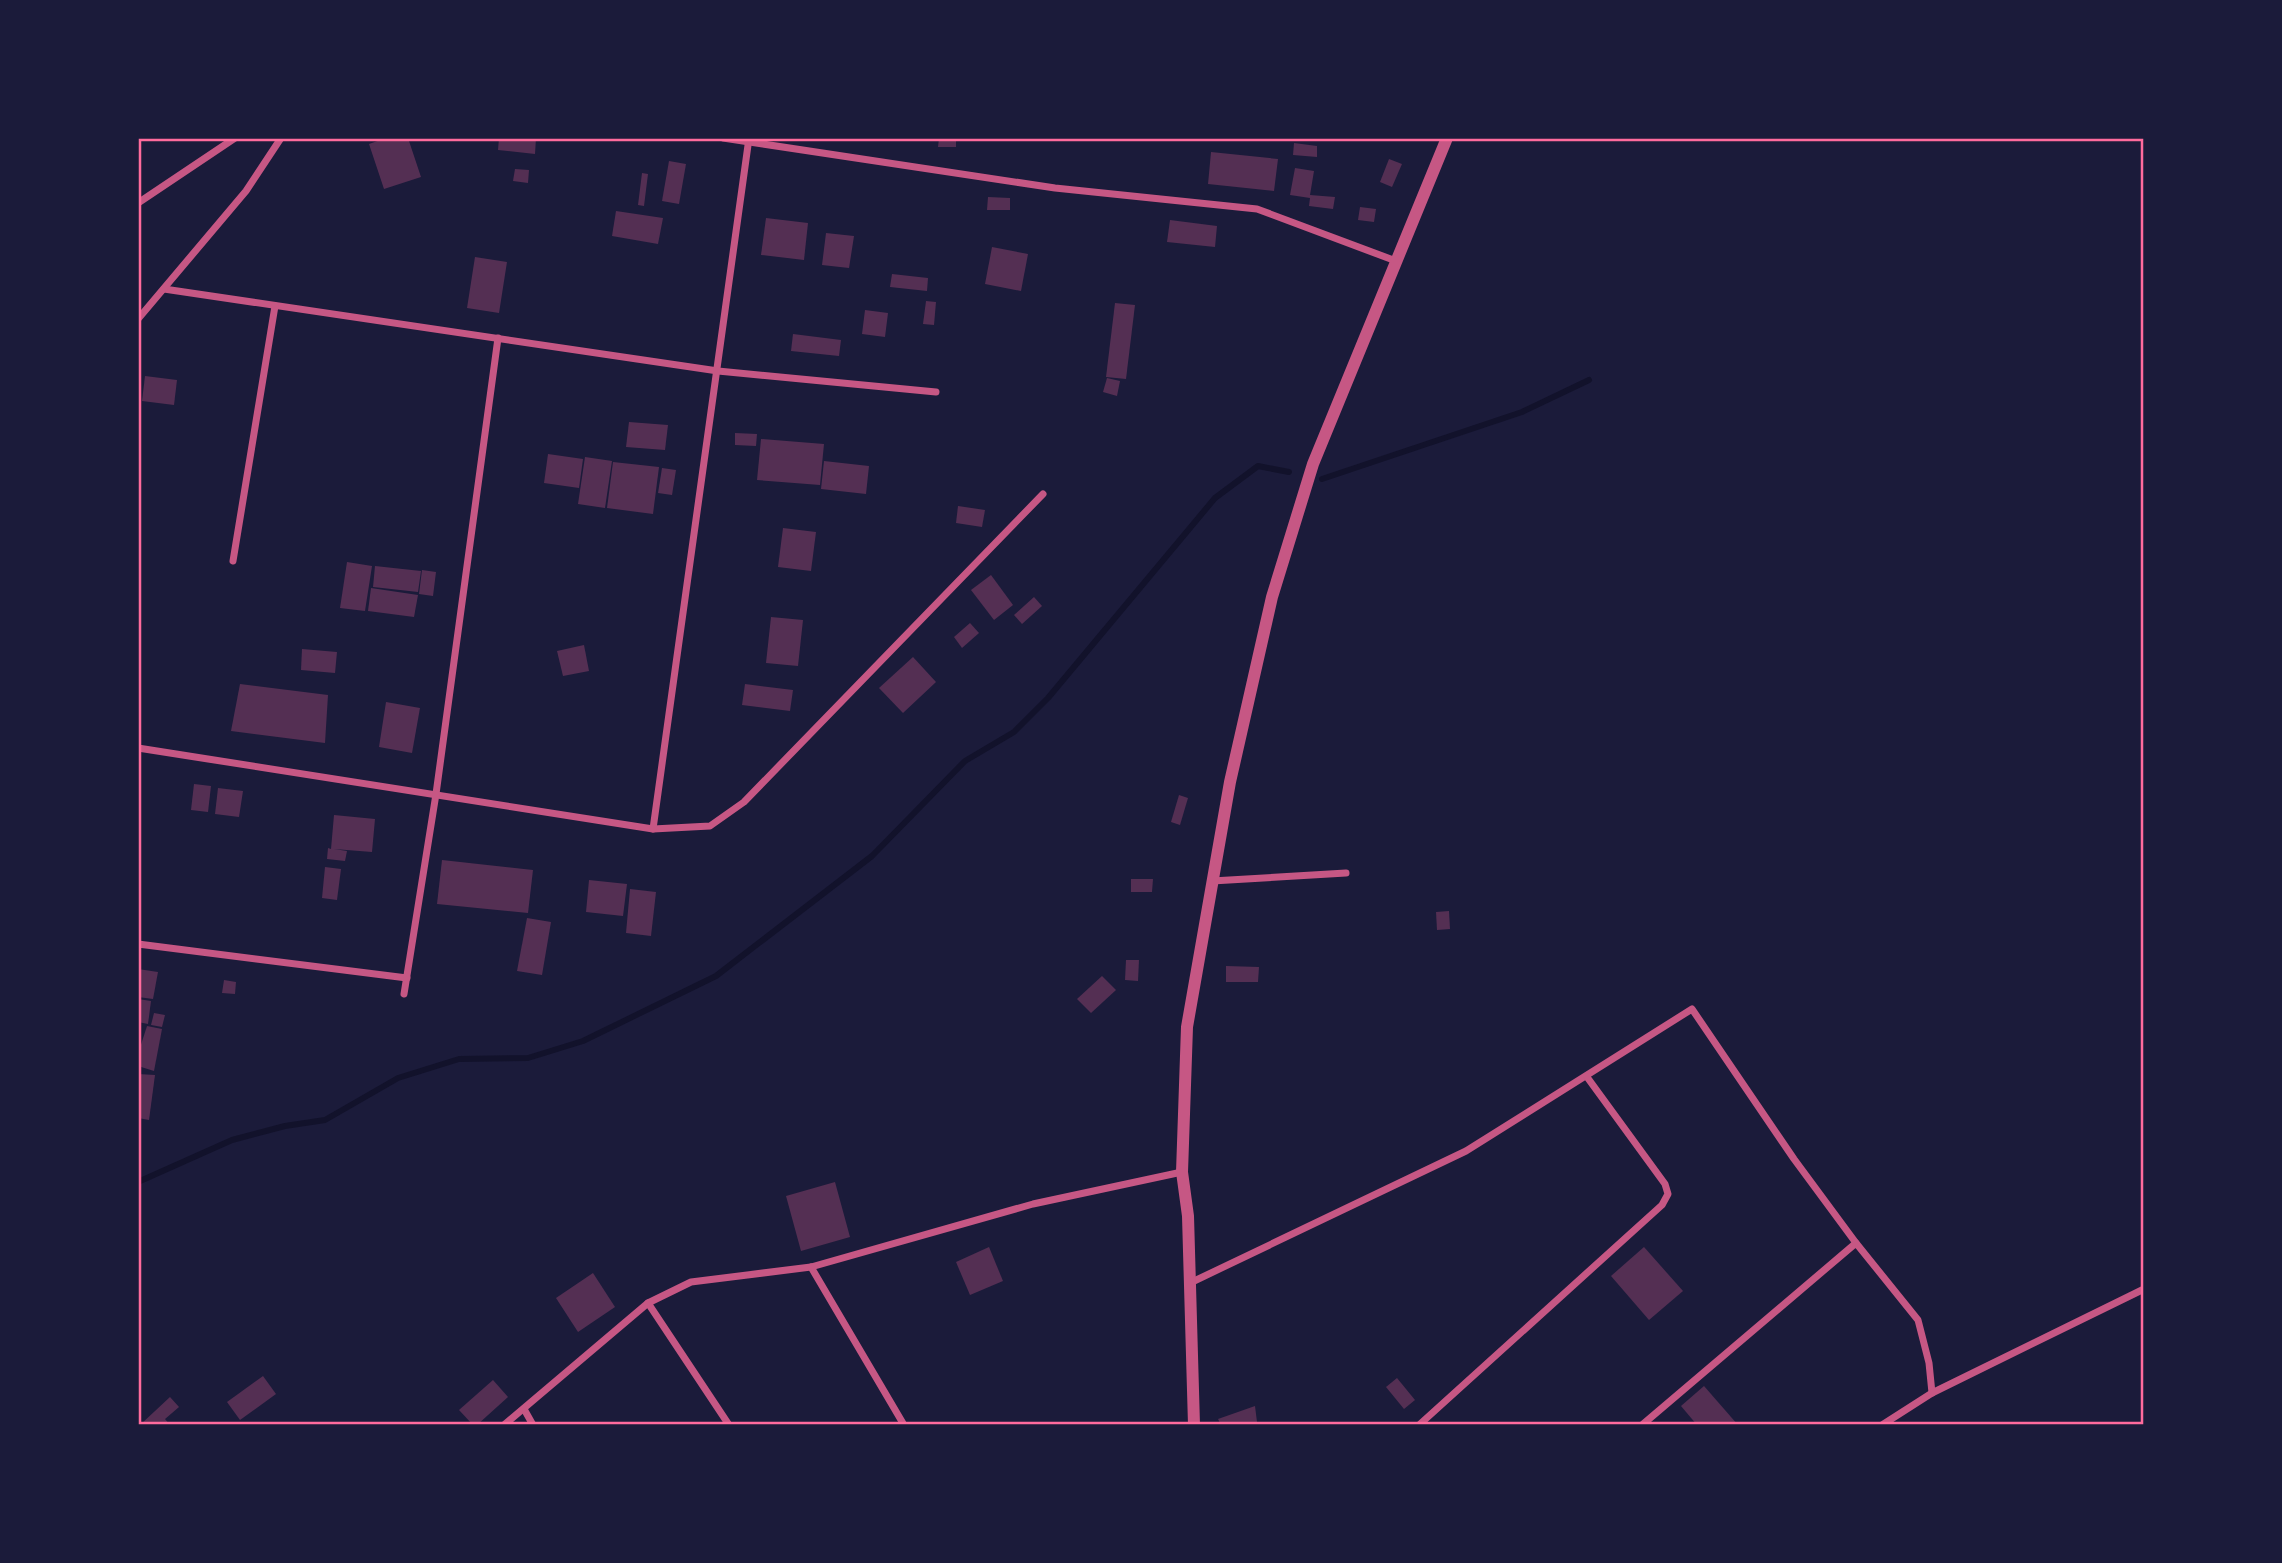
<svg xmlns="http://www.w3.org/2000/svg" width="2282" height="1563" viewBox="0 0 2282 1563" font-family="Manrope,sans-serif">
	<style>
		.lines { fill: none; stroke-linecap: round; stroke-linejoin: round }
		.stream { stroke: #12122b; stroke-width: 6 }
		.building { fill: #542f53 }
		.minor { stroke: #c65784; stroke-width: 7 }
		.tertiary { stroke: #c65784; stroke-width: 12 }
		.neatline { fill: none; stroke: #ff6b9d; stroke-width: 2.5 }
	</style>
	<rect width="100%" height="100%" fill="#1b1b3a"/>
	<g class="lines">
		<g class="stream">
			<path d="M1322 479 1522 412 1589 380"/>
			<path d="M138 1182 232 1140 285 1126 325 1120 398 1078 459 1059 528 1058 583 1041 716 976 872 856 965 761 1014 732 1048 698 1215 498 1258 466 1289 472"/>
		</g>
	</g>
	<g class="building">
		<path d="M386 138H408L421 177 384 189 369 144Z"/>
		<path d="M499 138H536L535 154 498 150Z"/>
		<path d="M939 138H956V147H938Z"/>
		<path d="M1294 143 1317 146V157L1293 155Z"/>
		<path d="M1211 152 1278 159 1274 191 1208 184Z"/>
		<path d="M1389 159 1402 164 1392 187 1380 182Z"/>
		<path d="M669 161 686 164 679 204 662 201Z"/>
		<path d="M1295 168 1314 171 1310 195 1335 197 1333 209 1309 206 1310 198 1290 195Z"/>
		<path d="M515 169 529 170 528 183 513 181Z"/>
		<path d="M642 173 648 174 644 206 638 205Z"/>
		<path d="M988 197 1010 198V210H987Z"/>
		<path d="M1360 207 1376 209 1374 222 1358 220Z"/>
		<path d="M616 211 663 218 658 244 612 236Z"/>
		<path d="M766 218 808 223 804 260 761 255Z"/>
		<path d="M1170 220 1217 226 1215 247 1167 242Z"/>
		<path d="M826 233 854 236 849 268 822 265Z"/>
		<path d="M992 247 1028 254 1021 291 985 284Z"/>
		<path d="M475 257 507 262 499 313 467 308Z"/>
		<path d="M892 274 928 278 927 291 890 287Z"/>
		<path d="M926 301 936 302 934 325 923 324Z"/>
		<path d="M1115 303 1135 305 1126 379 1106 377Z"/>
		<path d="M865 310 888 313 885 337 862 334Z"/>
		<path d="M793 334 841 340 839 356 791 351Z"/>
		<path d="M145 376 177 380 174 405 142 401Z"/>
		<path d="M1107 378 1120 381 1117 396 1103 392Z"/>
		<path d="M629 422 668 425 665 450 626 447Z"/>
		<path d="M735 433 757 434 756 446 735 445Z"/>
		<path d="M761 439 824 444 820 485 757 480Z"/>
		<path d="M548 454 583 459 579 488 544 483Z"/>
		<path d="M585 457 612 461 605 508 578 504Z"/>
		<path d="M824 461 869 466 866 494 821 489Z"/>
		<path d="M613 462 659 467 653 514 607 508Z"/>
		<path d="M662 468 676 470 672 495 658 493Z"/>
		<path d="M958 506 985 510 982 527 956 523Z"/>
		<path d="M783 528 816 532 811 571 778 567Z"/>
		<path d="M347 562 372 566 365 611 340 608Z"/>
		<path d="M375 566 421 571 418 592 373 587Z"/>
		<path d="M422 570 436 572 433 596 419 594Z"/>
		<path d="M991 575 1013 605 994 620 971 590Z"/>
		<path d="M371 588 418 595 414 617 368 611Z"/>
		<path d="M1034 597 1042 606 1022 624 1014 615Z"/>
		<path d="M771 617 803 620 798 666 766 663Z"/>
		<path d="M970 623 979 633 962 648 954 637Z"/>
		<path d="M584 645 589 671 563 676 557 651Z"/>
		<path d="M302 649 337 652 335 673 301 670Z"/>
		<path d="M913 657 936 682 903 713 879 688Z"/>
		<path d="M240 684 328 695 325 743 231 731Z"/>
		<path d="M745 684 793 690 790 711 742 705Z"/>
		<path d="M386 702 420 708 412 753 379 747Z"/>
		<path d="M194 784 211 786 208 812 191 810Z"/>
		<path d="M218 788 243 791 239 817 215 814Z"/>
		<path d="M1179 795 1188 798 1180 825 1171 822Z"/>
		<path d="M334 815 375 819 372 852 334 849 347 851 345 861 327 859 328 848 331 849Z"/>
		<path d="M442 860 533 870 528 913 437 904Z"/>
		<path d="M325 867 341 869 337 900 322 898Z"/>
		<path d="M1131 879H1153L1152 892H1131Z"/>
		<path d="M589 880 627 884 623 916 586 912Z"/>
		<path d="M630 889 656 892 651 936 626 933Z"/>
		<path d="M1449 911 1450 929 1437 930 1436 912Z"/>
		<path d="M527 918 551 922 542 975 517 971Z"/>
		<path d="M1126 960H1139L1138 981 1125 980Z"/>
		<path d="M1226 966 1259 967 1258 982H1226Z"/>
		<path d="M138 969 158 972 153 999 138 997Z"/>
		<path d="M1102 976 1116 990 1091 1013 1077 999Z"/>
		<path d="M224 980 236 982 235 994 222 993Z"/>
		<path d="M138 999 151 1001 148 1024 138 1022Z"/>
		<path d="M154 1013 165 1015 162 1027 151 1025Z"/>
		<path d="M147 1026 162 1029 154 1071 138 1066V1054Z"/>
		<path d="M138 1074 155 1075 149 1120 138 1118Z"/>
		<path d="M835 1182 850 1237 801 1251 786 1196Z"/>
		<path d="M989 1247 1003 1281 970 1295 956 1262Z"/>
		<path d="M1644 1247 1683 1291 1649 1320 1611 1276Z"/>
		<path d="M593 1273 615 1307 578 1332 556 1298Z"/>
		<path d="M263 1376 276 1394 240 1420 227 1402Z"/>
		<path d="M1397 1378 1415 1400 1404 1409 1386 1387Z"/>
		<path d="M493 1380 508 1397 477 1425H473L459 1410Z"/>
		<path d="M1704 1386 1738 1425H1697L1681 1406Z"/>
		<path d="M170 1397 179 1407 165 1419 170 1425H140Z"/>
		<path d="M1255 1406 1257 1422 1221 1425 1218 1419Z"/>
	</g>
	<g class="lines">
		<g class="minor">
			<path d="M723 138 1055 188 1257 209 1396 261"/>
			<path d="M138 203 235 138"/>
			<path d="M164 289 718 371 936 392"/>
			<path d="M138 319 246 191 281 138"/>
			<path d="M233 561 275 306"/>
			<path d="M138 748 653 829 710 826 744 802 1043 494"/>
			<path d="M653 829 749 138"/>
			<path d="M1212 881 1346 873"/>
			<path d="M138 944 407 978"/>
			<path d="M404 994 436 794 498 338"/>
			<path d="M811 1267 904 1425"/>
			<path d="M1190 1283 1466 1151 1692 1009 1794 1159 1856 1243"/>
			<path d="M648 1303 729 1425"/>
			<path d="M524 1409 533 1425"/>
			<path d="M504 1425 648 1303 691 1282 811 1267 1033 1204 1182 1172"/>
			<path d="M1419 1425 1662 1205 1668 1194 1665 1184 1587 1077"/>
			<path d="M1642 1425 1856 1243 1918 1320 1929 1363 1932 1393"/>
			<path d="M1882 1425 1932 1393 2144 1289"/>
		</g>
		<path class="tertiary" d="M1194 1425 1188 1216 1182 1172 1187 1027 1230 782 1272 597 1313 464 1447 138"/>
	</g>
	<rect width="2282" height="1563" fill="none" stroke="#1b1b3a" stroke-width="280"/>
	<rect x="140" y="140" width="2002" height="1283" class="neatline"/>
</svg>
